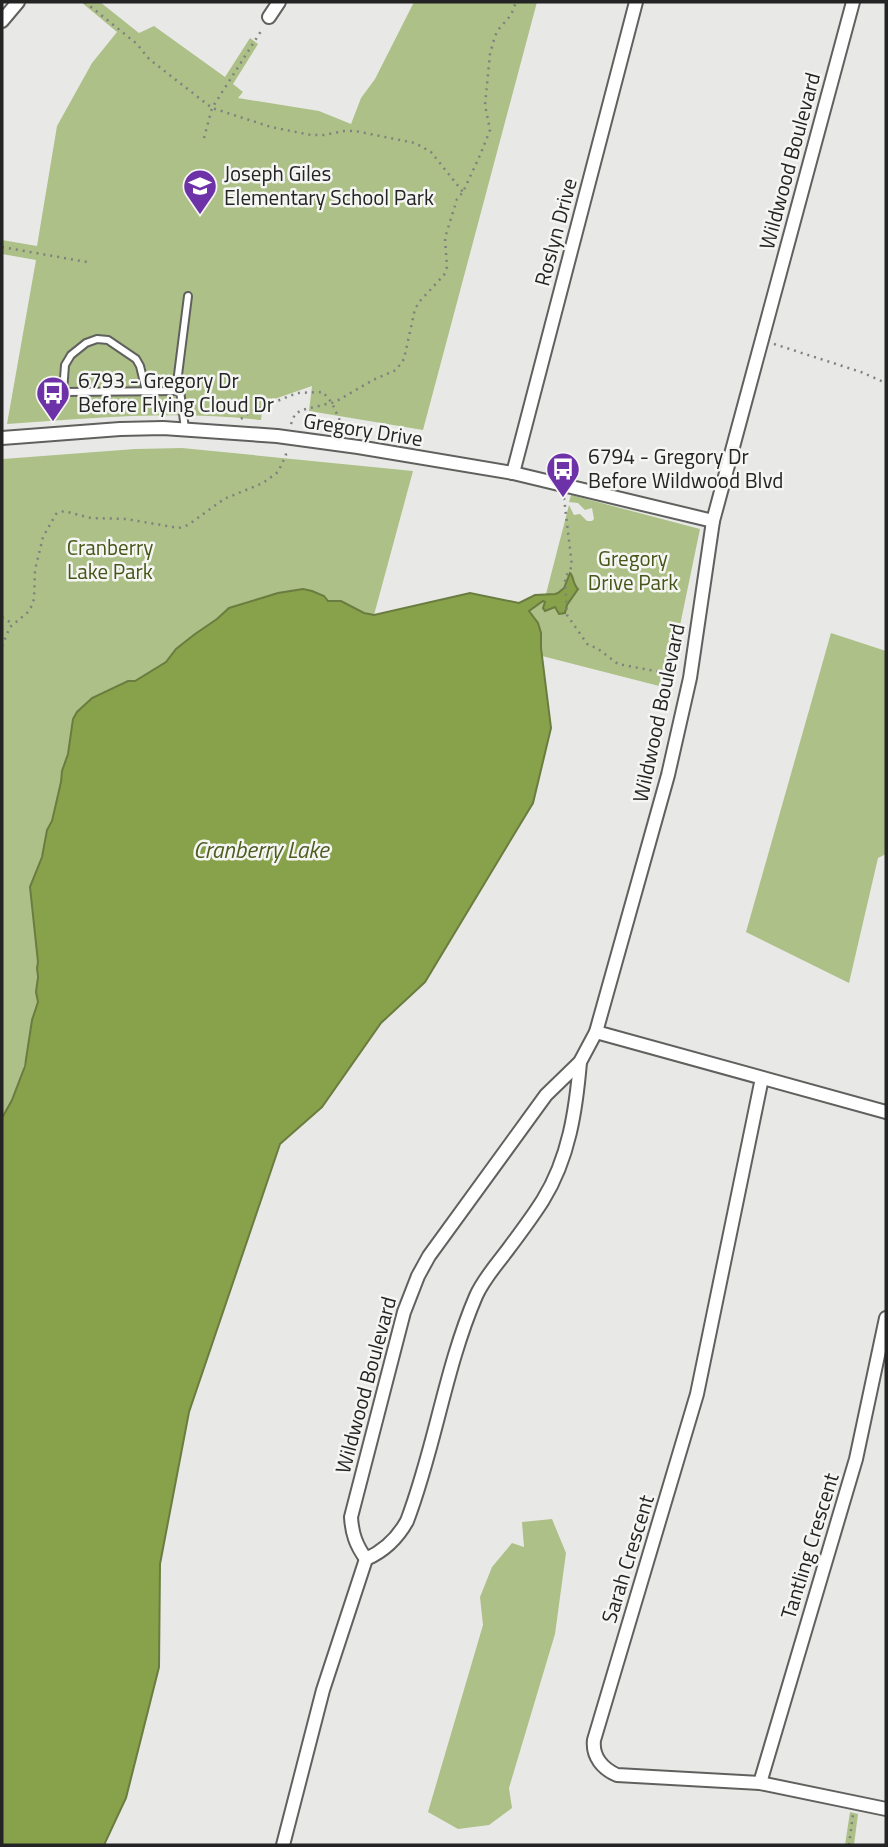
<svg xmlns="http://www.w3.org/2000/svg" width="888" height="1847" viewBox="0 0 888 1847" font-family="'Titillium Web',sans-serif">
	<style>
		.green { fill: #adc087 }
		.water { fill: #88a24b; stroke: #6a7c3f; stroke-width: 2 }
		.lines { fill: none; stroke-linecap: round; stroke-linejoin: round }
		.service-casing { stroke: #60615e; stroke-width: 10 }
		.minor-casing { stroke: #60615e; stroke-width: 16 }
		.path { stroke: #80817f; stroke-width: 2.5; stroke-dasharray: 2 5; stroke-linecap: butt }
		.service { stroke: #fff; stroke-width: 6 }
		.minor { stroke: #fff; stroke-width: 12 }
		.labels { text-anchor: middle; stroke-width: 5; stroke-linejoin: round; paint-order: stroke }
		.street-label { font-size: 21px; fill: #232423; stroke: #f5f6f3 }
		.poi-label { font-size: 21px; fill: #232423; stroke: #f5f6f3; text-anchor: start }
		.park-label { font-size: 21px; fill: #455618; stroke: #f5f6f3 }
		.water-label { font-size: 23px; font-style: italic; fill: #4c5d20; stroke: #f5f6f3 }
	</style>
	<rect width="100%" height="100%" fill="#e8e9e6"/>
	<g class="green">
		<path d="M81 2H100L139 33 154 26 225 77 250 38 258 44 233 84 243 92 238 98 319 111 351 124 361 98 375 79 414 2H537L423 430 309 411 312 386 263 403 261 420C176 410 93 418 7 424L36 260 2 254V240L37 246 57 126 92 63 117 32Z"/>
		<path d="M182 448 413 471 374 615 364 613 341 601H328L324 596 312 591 303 589 278 593 229 608 217 619 195 634 176 649 166 662 150 673 133 681H127L92 698 73 719 68 754 62 771 61 782 52 821 47 830 42 856 30 890 38 962C36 973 37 989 38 1000 38 1007 33 1014 32 1021 26 1060 23 1083 2 1118L3 459 135 449Z"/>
		<path d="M571 495 700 529 667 688 542 656 541 633 538 623 529 611 543 601 545 602 543 606 545 610 555 607 558 612 566 611 567 605 577 590 569 574C564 589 562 595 546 594L569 505 574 515 580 514 587 521H592L594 519 592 508 585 510 578 503 569 502Z"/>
		<path d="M831 633 886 651V854L878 858 849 983 746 932Z"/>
		<path d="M552 1519 566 1553 555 1634 509 1788 512 1808 489 1825 458 1829 428 1812 483 1625 480 1597 492 1567 512 1543 524 1547 522 1522Z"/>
		<path d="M850 1812 858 1814 854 1845H845Z"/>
	</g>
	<path class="water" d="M570 573C574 576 572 583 578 589L567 605 565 613 559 614 555 607 545 611 543 608 545 602 543 601 529 611 538 623 541 633V648L551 728 533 803 425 982 381 1023 322 1107 280 1144 189 1412 160 1564 159 1667 126 1798 104 1845H2V1118L12 1100 25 1066 32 1020 38 1002 36 992 38 977 37 968 38 962 30 887 42 857 47 830 52 821 61 782 62 771 68 754 73 719 77 712 92 698 128 681H135L166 662 176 649 195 634 217 619 229 608 278 593 303 589 312 591 324 596 328 601H341L364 613 374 615 470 593 519 603 535 595 555 594 558 593 564 588Z"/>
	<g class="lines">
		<g class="service-casing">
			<g id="service">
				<path d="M146 391 140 366 136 359 108 340 97 339 86 343 71 355 65 365 63 392 180 391"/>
				<path d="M185 429 178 375 188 296"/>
			</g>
		</g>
		<g class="minor-casing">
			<g id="minor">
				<path d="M269 17 279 2"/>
				<path d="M2 21 18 2"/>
				<path d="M2 438 120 429 163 428 277 436 358 447 513 473 713 521"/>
				<path d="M513 473 636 2"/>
				<path d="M596 1032 886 1112"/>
				<path d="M762 1078 697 1394 594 1740C592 1757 603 1769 617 1775L760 1783 886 1809"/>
				<path d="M366 1559C356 1545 352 1534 351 1517L404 1312 418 1276 429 1256 546 1095 580 1062 596 1032 668 775 690 678 713 521 853 2"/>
				<path d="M760 1783 856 1459 886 1318"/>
				<path d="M283 1845 323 1690 366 1559C384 1551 397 1539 407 1521 435 1448 445 1368 476 1296 484 1278 498 1263 509 1248 521 1232 533 1216 543 1200 569 1158 576 1110 580 1062"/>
			</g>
		</g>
		<g class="path">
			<path d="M85 2 137 44 149 59 212 108 271 127 311 135H324L344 131H355L415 143 431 152 463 192"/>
			<path d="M204 138 212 108 263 28"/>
			<path d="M2 247 87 262"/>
			<path d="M774 344 861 372 886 383"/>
			<path d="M241 419 250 412 297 393 323 392 332 403 341 423 348 433"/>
			<path d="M291 424 295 414 302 410 335 402 373 380 396 370 404 359 415 309 420 301 444 275 447 267 445 238 457 199 463 192 481 153 490 130 485 105 490 54 495 36 499 29 511 15 516 2"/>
			<path d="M564 498 572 566 565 578 567 615 588 645 597 648 618 664 676 675"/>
			<path d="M2 617 13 624"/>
			<path d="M2 646 10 627 27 613 31 607 34 599 35 570 43 537 56 514 64 511 91 518 126 519 179 528 188 525 224 499 263 483 278 472 286 455 285 451"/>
			<path d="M849 1845 853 1814"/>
		</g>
		<use href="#service" class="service"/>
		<use href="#minor" class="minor"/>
	</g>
	<defs>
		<g id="school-pin" transform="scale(1.75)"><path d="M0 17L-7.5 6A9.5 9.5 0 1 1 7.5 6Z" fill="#6e32a8" stroke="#f5f6f3"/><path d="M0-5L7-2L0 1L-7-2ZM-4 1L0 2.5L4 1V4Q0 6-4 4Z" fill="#fff"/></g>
		<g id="bus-pin" transform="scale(1.75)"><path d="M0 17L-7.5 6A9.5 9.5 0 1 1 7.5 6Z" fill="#6e32a8" stroke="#f5f6f3"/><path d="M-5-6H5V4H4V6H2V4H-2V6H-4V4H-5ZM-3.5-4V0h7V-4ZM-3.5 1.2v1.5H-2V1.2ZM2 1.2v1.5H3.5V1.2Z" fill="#fff"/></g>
	</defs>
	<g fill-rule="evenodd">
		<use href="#school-pin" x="200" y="186"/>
		<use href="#bus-pin" x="53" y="393"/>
		<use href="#bus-pin" x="563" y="469"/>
	</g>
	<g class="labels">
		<g class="street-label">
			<text transform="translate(790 161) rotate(-75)" y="7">Wildwood Boulevard</text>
			<text transform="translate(556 232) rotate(-75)" y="7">Roslyn Drive</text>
			<text transform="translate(363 430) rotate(9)" y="7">Gregory Drive</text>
			<text transform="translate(659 713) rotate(-78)" y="7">Wildwood Boulevard</text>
			<text transform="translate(366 1385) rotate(-75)" y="7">Wildwood Boulevard</text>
			<text transform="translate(810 1546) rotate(-73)" y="7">Tantling Crescent</text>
			<text transform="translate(628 1559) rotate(-73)" y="7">Sarah Crescent</text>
		</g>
		<g class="poi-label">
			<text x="224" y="181">Joseph Giles<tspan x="224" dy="24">Elementary School Park</tspan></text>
			<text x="78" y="388">6793 - Gregory Dr<tspan x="78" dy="24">Before Flying Cloud Dr</tspan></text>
			<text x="588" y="464">6794 - Gregory Dr<tspan x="588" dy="24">Before Wildwood Blvd</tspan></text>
		</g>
		<g class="park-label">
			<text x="110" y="555">Cranberry<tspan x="110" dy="24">Lake Park</tspan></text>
			<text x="633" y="566">Gregory<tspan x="633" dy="24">Drive Park</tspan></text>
		</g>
		<g class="water-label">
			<text x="261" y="858">Cranberry Lake</text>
		</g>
	</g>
	<rect width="888" height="1847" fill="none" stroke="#232423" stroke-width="7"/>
</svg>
